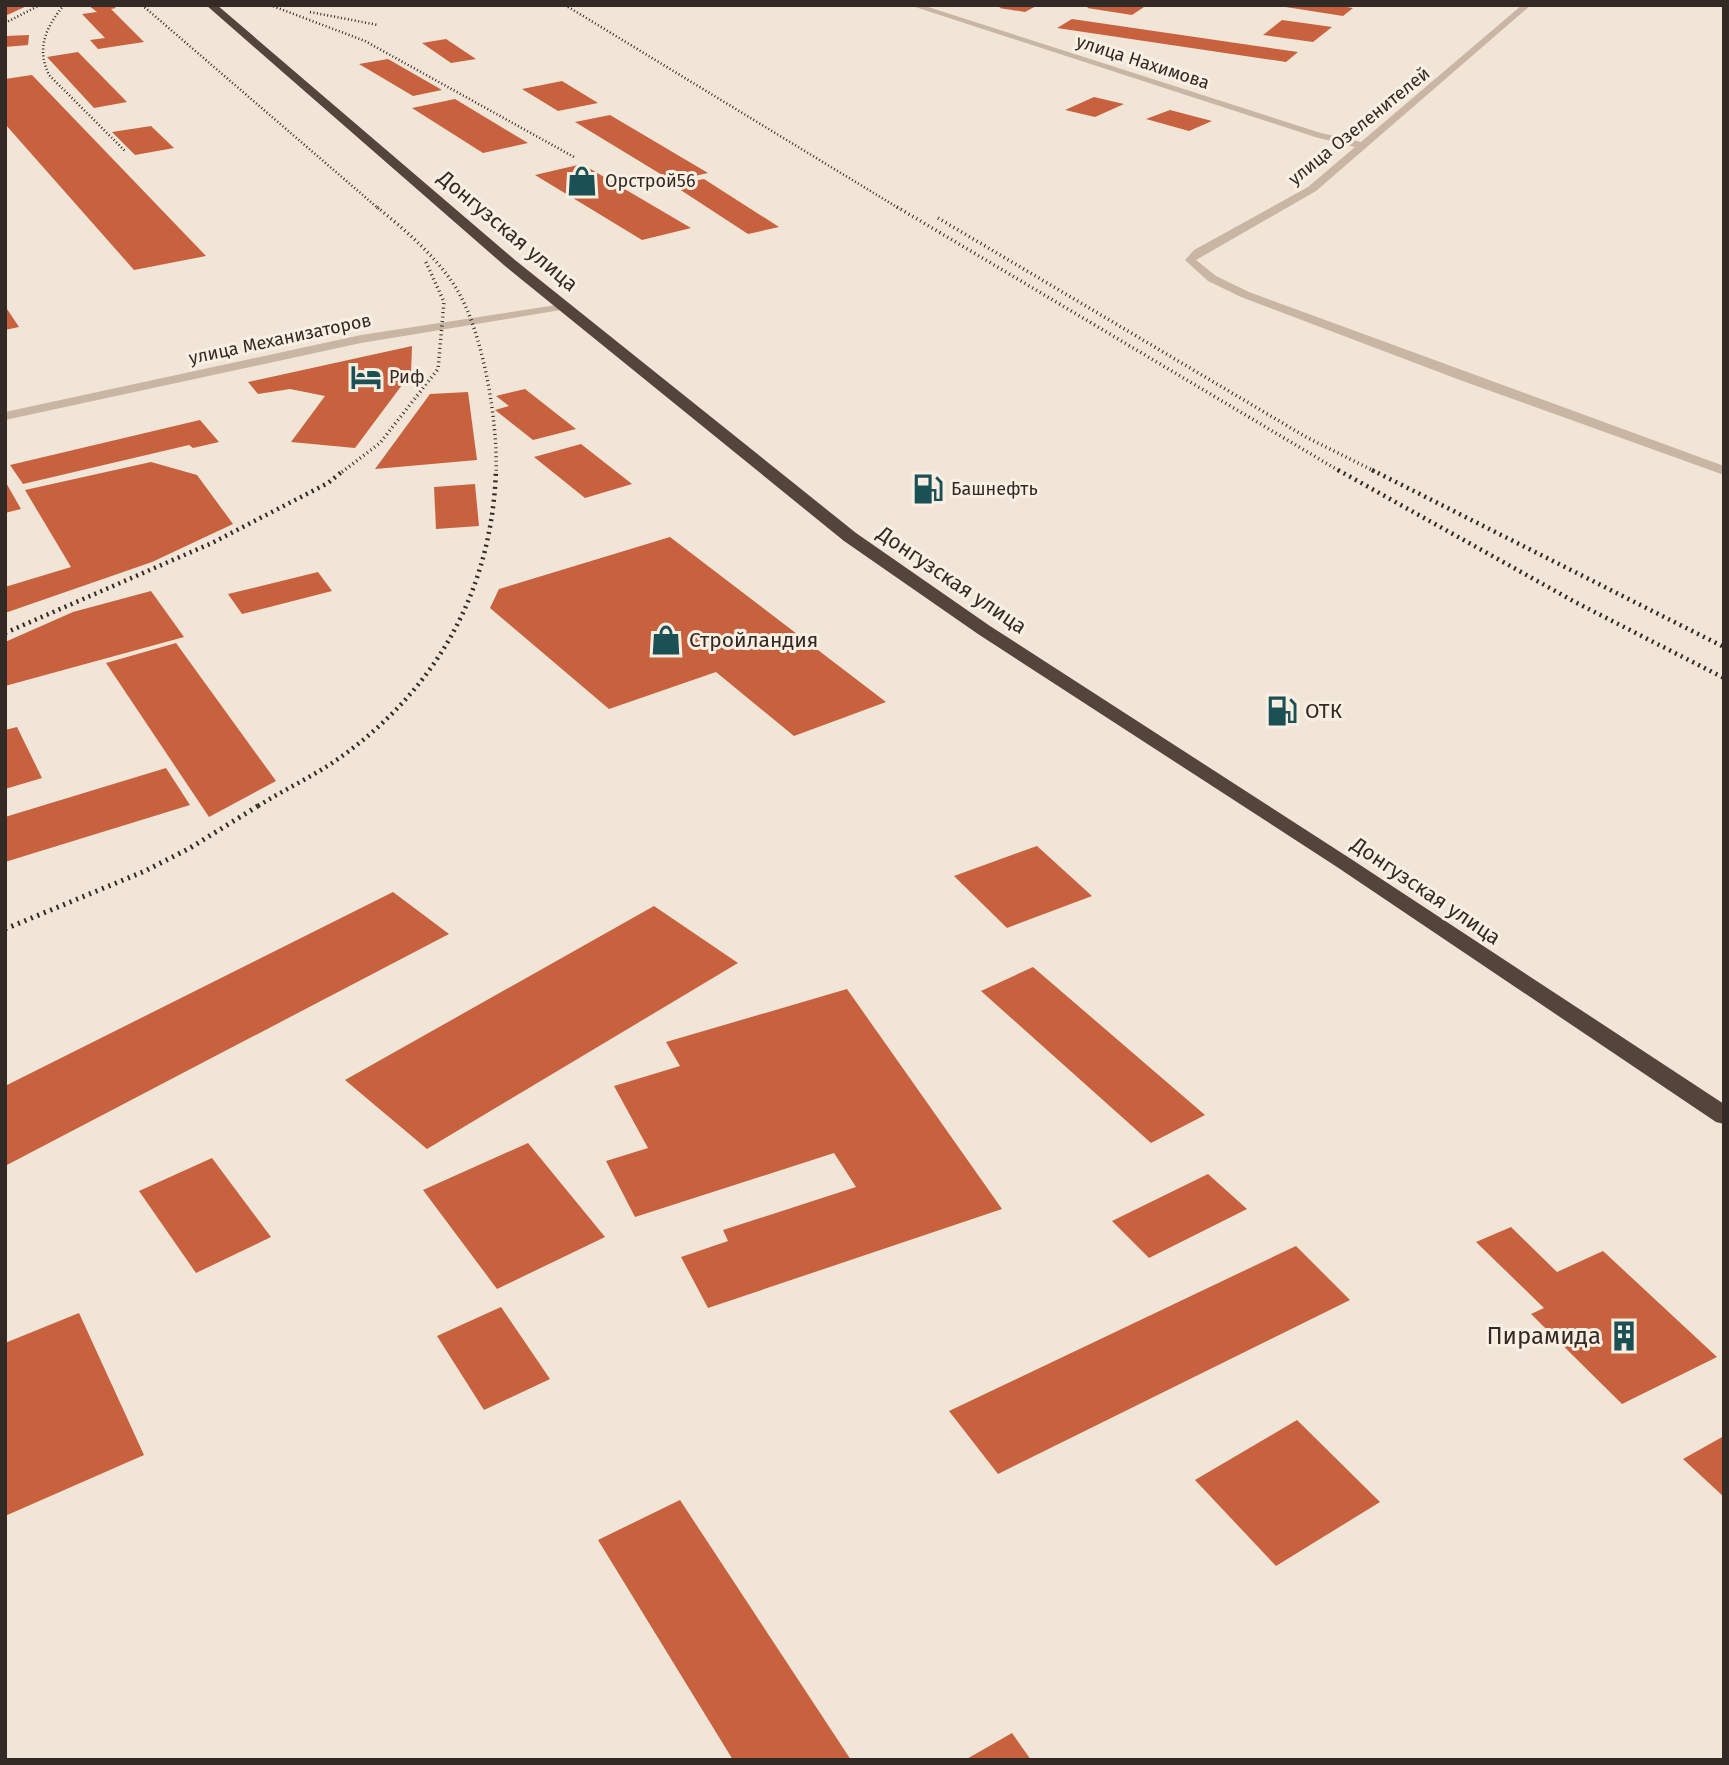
<svg xmlns="http://www.w3.org/2000/svg" width="1729" height="1765" viewBox="0 0 1729 1765" font-family="'Fira Sans',sans-serif">
	<style>
		.building { fill: #c8613e }
		.lines { fill: none; stroke-linecap: round; stroke-linejoin: round }
		.street { fill: #c9b5a3; fill-rule: evenodd }
		.highway { fill: #55443c; fill-rule: evenodd }
		.rail-far3 { stroke: #342a25; stroke-width: 2.5; stroke-dasharray: 1 2.5; stroke-linecap: butt }
		.rail-far2 { stroke: #342a25; stroke-width: 3.5; stroke-dasharray: 1 3.5; stroke-linecap: butt }
		.rail-far1 { stroke: #342a25; stroke-width: 4.5; stroke-dasharray: 2 4.5; stroke-linecap: butt }
		.rail { stroke: #342a25; stroke-width: 5; stroke-dasharray: 2 5; stroke-linecap: butt }
		.labels { text-anchor: middle; stroke-width: 6; stroke-linejoin: round; paint-order: stroke }
		.far-street-label { font-size: 18px; fill: #342a25; stroke: #f9efe3 }
		.far-poi-label { font-size: 18px; fill: #342a25; stroke: #f9efe3; text-anchor: start }
		.street-label { font-size: 21px; fill: #342a25; stroke: #f9efe3 }
		.poi-label { font-size: 21px; fill: #342a25; stroke: #f9efe3; text-anchor: start }
		.near-poi-label { font-size: 24px; fill: #342a25; stroke: #f9efe3; text-anchor: end }
	</style>
	<rect width="100%" height="100%" fill="#f1e5d7"/>
	<g class="building">
		<path d="M5 5H29L5 16Z"/>
		<path d="M88 5H112L116 8 111 9 144 42 98 49 90 40 105 38 82 14 97 12Z"/>
		<path d="M1005 5H1038L1025 12 999 8Z"/>
		<path d="M1091 5H1147L1132 15 1087 8Z"/>
		<path d="M1273 5H1335L1353 8 1343 16Z"/>
		<path d="M1072 19 1298 52 1286 62 1057 28Z"/>
		<path d="M1282 20 1332 27 1313 42 1263 35Z"/>
		<path d="M29 35 28 45 5 47V36Z"/>
		<path d="M446 39 476 59 451 63 422 43Z"/>
		<path d="M78 52 127 102 94 108 47 57Z"/>
		<path d="M388 59 442 90 413 96 359 64Z"/>
		<path d="M32 75 206 256 134 270 5 124V79Z"/>
		<path d="M562 81 598 103 558 111 522 89Z"/>
		<path d="M1094 97 1124 104 1095 117 1065 110Z"/>
		<path d="M455 99 528 143 483 153 412 108Z"/>
		<path d="M1170 110 1212 121 1189 131 1146 119Z"/>
		<path d="M610 115 708 173 672 181 575 122Z"/>
		<path d="M151 126 174 148 135 155 112 132Z"/>
		<path d="M582 164 691 228 642 240 535 175Z"/>
		<path d="M704 179 779 227 748 234 673 185Z"/>
		<path d="M5 306 19 327 5 330Z"/>
		<path d="M412 346 411 373 355 448 291 442 325 396 290 389 258 394 248 382Z"/>
		<path d="M525 389 576 429 533 440 495 410 509 406 496 396Z"/>
		<path d="M468 392 477 460 375 469 430 394Z"/>
		<path d="M200 420 219 442 193 448 189 445 23 484 10 465Z"/>
		<path d="M581 444 632 484 585 498 534 457Z"/>
		<path d="M151 462 197 475 233 524 152 562 5 613V587L71 567 25 490Z"/>
		<path d="M5 481 21 509 5 513Z"/>
		<path d="M475 484 479 526 436 529 434 487Z"/>
		<path d="M670 537 886 702 794 736 716 672 609 709 490 608 499 589Z"/>
		<path d="M318 572 332 591 242 614 228 594Z"/>
		<path d="M151 591 184 637 5 686V642L73 612Z"/>
		<path d="M176 643 276 781 209 817 106 663Z"/>
		<path d="M17 727 42 778 5 789V730Z"/>
		<path d="M166 768 190 805 5 862V817Z"/>
		<path d="M1037 846 1092 896 1007 928 954 876Z"/>
		<path d="M393 892 449 934 5 1166V1086Z"/>
		<path d="M654 906 738 963 427 1149 345 1080Z"/>
		<path d="M1033 967 1205 1115 1151 1143 981 991Z"/>
		<path d="M847 989 1002 1209 708 1308 681 1257 728 1241 723 1230 856 1187 834 1153 635 1217 606 1161 648 1148 614 1086 680 1066 666 1042Z"/>
		<path d="M528 1143 605 1237 497 1289 423 1190Z"/>
		<path d="M212 1158 271 1237 196 1273 139 1191Z"/>
		<path d="M1208 1174 1247 1209 1149 1258 1112 1221Z"/>
		<path d="M1511 1227 1557 1272 1603 1251 1717 1357 1622 1404 1531 1314 1544 1308 1476 1242Z"/>
		<path d="M1296 1246 1350 1300 998 1474 949 1411Z"/>
		<path d="M501 1307 550 1379 484 1410 437 1336Z"/>
		<path d="M79 1313 144 1455 5 1516V1343Z"/>
		<path d="M1297 1420 1380 1502 1276 1566 1195 1480Z"/>
		<path d="M1724 1436V1497L1683 1459Z"/>
		<path d="M680 1500 851 1760H733L598 1540Z"/>
		<path d="M1012 1733 1031 1760H965Z"/>
	</g>
	<g class="lines">
		<g class="street">
			<path d="M909 5H922L1321 133 1361 142 1522 5H1531L1316 191 1196 260 1216 276 1249 292 1724 466V475L1460 380 1241 297 1208 281 1185 260 1194 250 1308 187 1355 147 1315 137Z"/>
			<path d="M563 304 569 307 567 309 361 343 5 420V412L361 335Z"/>
		</g>
		<path class="highway" d="M206 5H217L515 260 856 533 990 626 1351 859 1724 1104V1124L1716 1122 1337 867 978 634 844 541 505 266Z"/>
		<g class="rail-far3">
			<path d="M64 5C46 27 36 48 49 75L126 152"/>
			<path d="M142 5 379 209"/>
			<path d="M270 5 365 41 574 157"/>
			<path d="M565 5 900 209"/>
			<path d="M310 12 378 25"/>
			<path d="M5 23 40 5"/>
		</g>
		<g class="rail-far2">
			<path d="M377 207C406 231 436 256 456 288 483 331 498 422 496 472"/>
			<path d="M897 207 1341 472"/>
			<path d="M938 218 1306 437 1376 472"/>
			<path d="M342 472 380 443 438 369 444 302 425 260"/>
		</g>
		<g class="rail-far1">
			<path d="M1338 470 1575 602 1724 678"/>
			<path d="M1372 470 1724 647"/>
			<path d="M5 633 212 543 328 483 344 470"/>
			<path d="M258 806C287 788 318 774 345 754 440 684 492 587 496 470"/>
		</g>
		<path class="rail" d="M5 929 145 871 190 848 261 804"/>
	</g>
	<defs>
		<g id="shop-bare" transform="scale(2.415)"><path d="M-5-2.5h2.3a2.7 3.5 0 0 1 5.4 0H5L5.5 6h-11ZM-1.5-2.5h3a1.5 2.3 0 0 0-3 0Z" fill="#1b5155" stroke="#f9efe3" stroke-width="2.5" paint-order="stroke"/></g>
		<g id="hotel-bare" transform="scale(2.415)"><path d="M-6-4.5h1.5V1H6V5H4.5V3h-9V5H-6ZM-4 0a1.8 1.8 0 1 1 3.6 0ZM.5 0V-2.5h3Q6-2.5 6 0Z" fill="#1b5155" stroke="#f9efe3" stroke-width="2.5" paint-order="stroke"/></g>
		<g id="fuel-bare" transform="scale(2.415)"><path d="M-5.5-6h7V0h2V4h1.3V-2.5L3-4.5l.8-.8L6-3V5H2.5V1h-1V6h-7ZM-4.2-4.7v3.2H.2V-4.7Z" fill="#1b5155" stroke="#f9efe3" stroke-width="2.5" paint-order="stroke"/></g>
		<g id="building-bare" transform="scale(2.415)"><path d="M-4-6H4V6H1V3H-1V6H-4ZM-2.5-4.3h1.7v1.8h-1.7ZM.8-4.3h1.7v1.8H.8ZM-2.5-1h1.7V.8h-1.7ZM.8-1h1.7V.8H.8Z" fill="#1b5155" stroke="#f9efe3" stroke-width="2.5" paint-order="stroke"/></g>
	</defs>
	<g fill-rule="evenodd">
		<use href="#shop-bare" x="582" y="181"/>
		<use href="#hotel-bare" x="366" y="377"/>
		<use href="#fuel-bare" x="928" y="489"/>
		<use href="#shop-bare" x="666" y="640"/>
		<use href="#fuel-bare" x="1282" y="711"/>
		<use href="#building-bare" x="1624" y="1336"/>
	</g>
	<g class="labels">
		<g class="far-street-label">
			<text transform="translate(1143 62) rotate(18)" y="6">улица Нахимова</text>
			<text transform="translate(1359 126) rotate(-39)" y="6">улица Озеленителей</text>
			<text transform="translate(280 339) rotate(-12)" y="6">улица Механизаторов</text>
		</g>
		<g class="far-poi-label">
			<text x="605" y="187">Орстрой56</text>
			<text x="389" y="383">Риф</text>
			<text x="951" y="495">Башнефть</text>
		</g>
		<g class="street-label">
			<text transform="translate(508 231) rotate(40)" y="7">Донгузская улица</text>
			<text transform="translate(952 580) rotate(34)" y="7">Донгузская улица</text>
			<text transform="translate(1426 891) rotate(34)" y="7">Донгузская улица</text>
		</g>
		<g class="poi-label">
			<text x="689" y="647">Стройландия</text>
			<text x="1305" y="718">ОТК</text>
		</g>
		<g class="near-poi-label">
			<text x="1601" y="1344">Пирамида</text>
		</g>
	</g>
	<rect width="1729" height="1765" fill="none" stroke="#342a25" stroke-width="14"/>
</svg>
